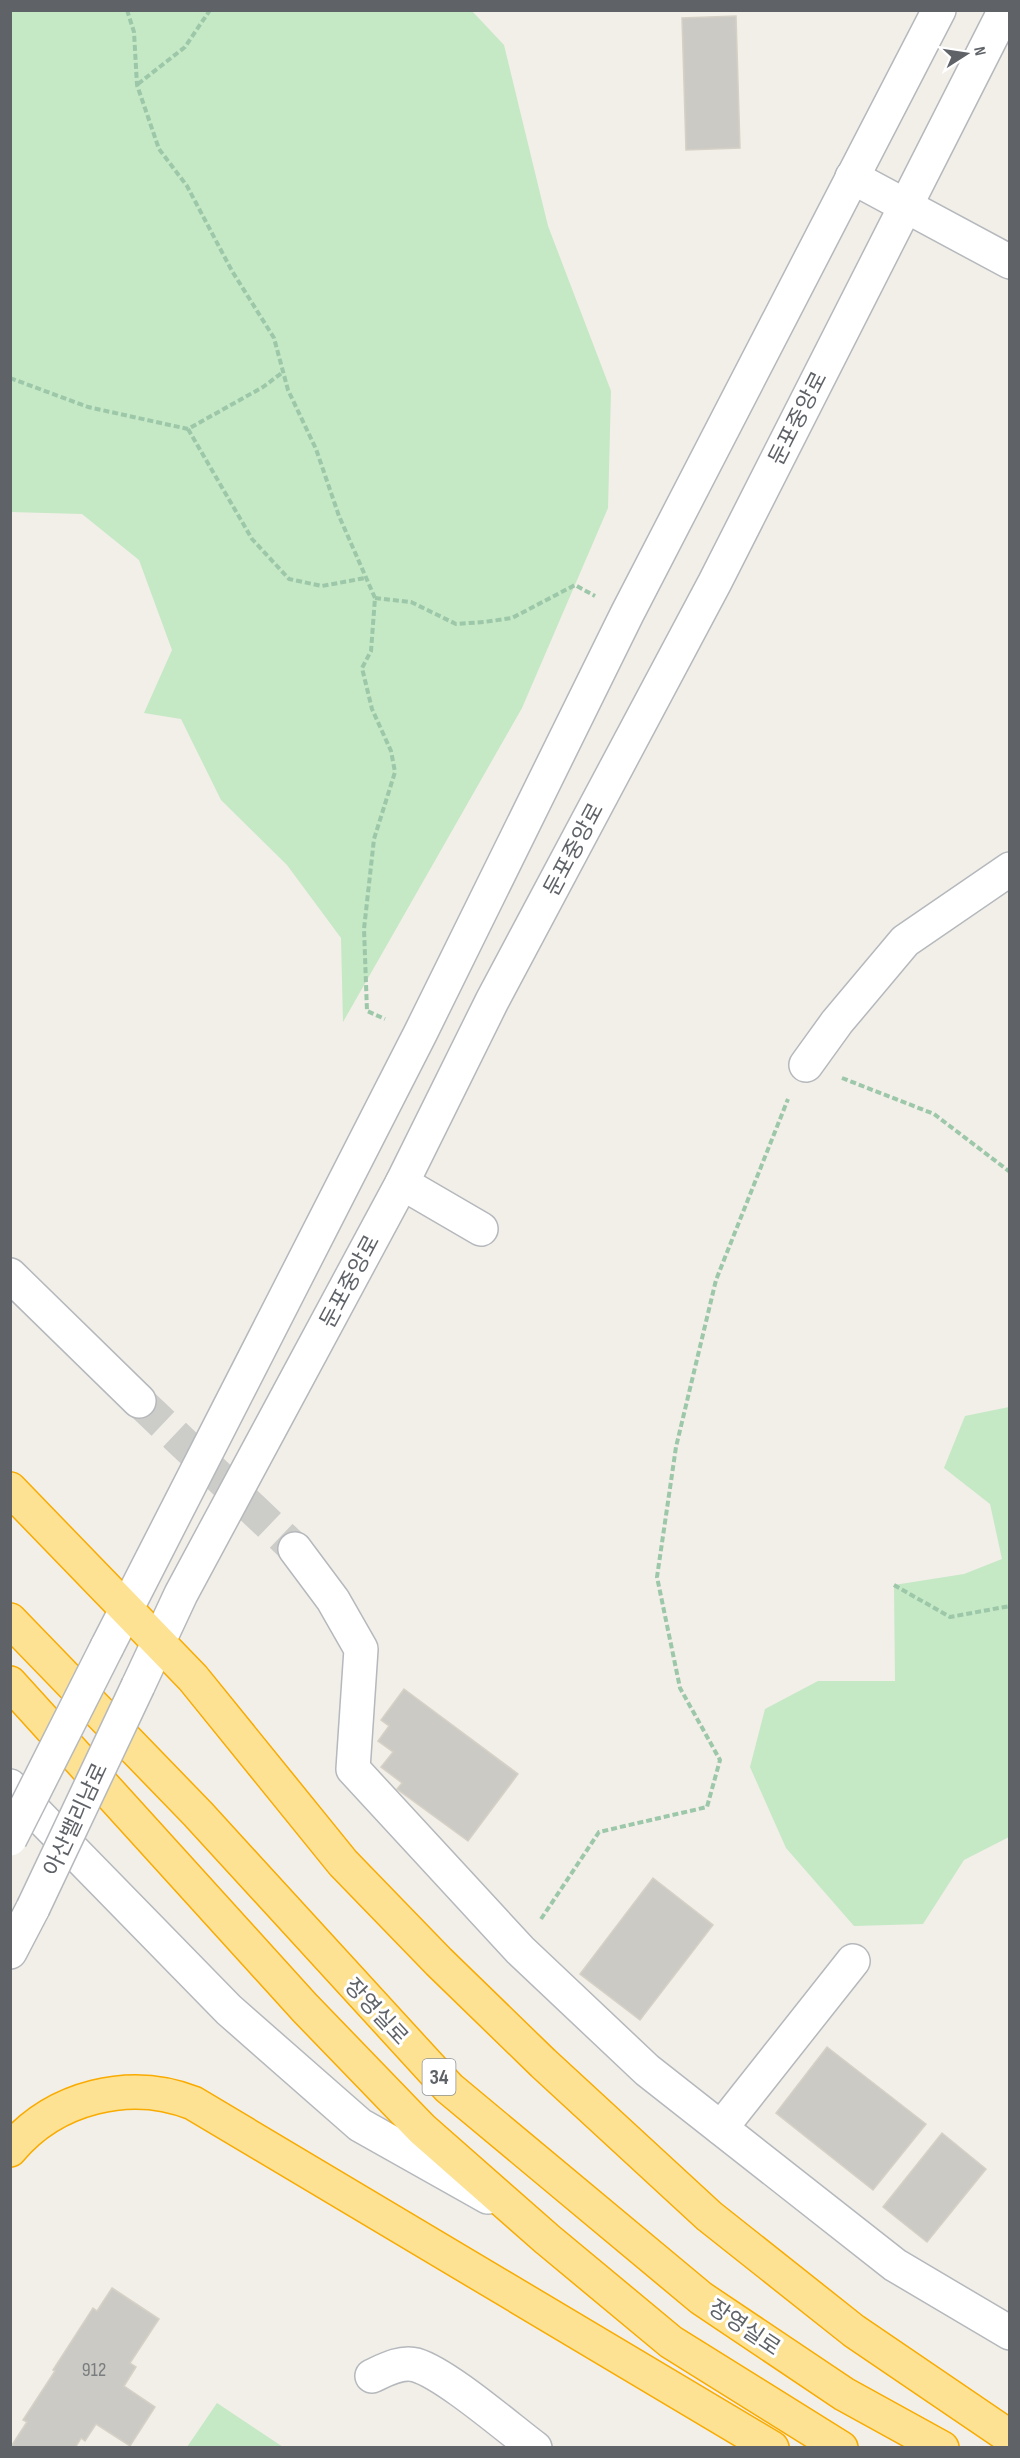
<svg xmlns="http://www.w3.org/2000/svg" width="1020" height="2458" viewBox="0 0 1020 2458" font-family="'Sofia Sans Condensed','Noto Sans KR',sans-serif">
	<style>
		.green { fill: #c5e8c5 }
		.building { fill: #cccac5; stroke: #d6d1c6; stroke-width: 1.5 }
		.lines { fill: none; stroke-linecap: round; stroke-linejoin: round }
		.minor-tunnel { stroke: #ccccc8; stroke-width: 33; stroke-dasharray: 33 16; stroke-linecap: butt }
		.minor-casing { stroke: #b5b8bc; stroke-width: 36 }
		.highway-casing { stroke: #f9ab00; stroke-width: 36 }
		.path { stroke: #9cc7a9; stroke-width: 4; stroke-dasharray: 6 3; stroke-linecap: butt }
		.minor { stroke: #fff; stroke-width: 33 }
		.highway { stroke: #fde293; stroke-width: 33 }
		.minor-bridge-casing { stroke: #b5b8bc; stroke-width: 36; stroke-linecap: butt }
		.minor-bridge { stroke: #fff; stroke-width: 33 }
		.labels { text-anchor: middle; stroke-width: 6; stroke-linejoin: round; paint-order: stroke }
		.number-label { font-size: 20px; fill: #7a7d7f }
		.shield { fill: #fff; stroke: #8f9295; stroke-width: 1.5 }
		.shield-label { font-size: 21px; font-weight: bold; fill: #5f6368 }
		.street-label { font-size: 22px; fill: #5f6368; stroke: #fff }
	</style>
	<rect width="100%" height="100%" fill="#f1efe8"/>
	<g class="green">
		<path d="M10 11H472L504 45 548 226 611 391 608 508 522 708 343 1022 341 938 287 865 221 800 181 719 144 713 172 650 139 560 82 514 11 512Z"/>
		<path d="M1009 1407V1837L964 1860 923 1924 854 1926 786 1848 750 1767 765 1709 818 1681H895L894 1585 964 1574 1002 1559 990 1504 944 1468 965 1416Z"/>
		<path d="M217 2403 283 2447H187Z"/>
	</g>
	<g class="building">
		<path d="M736 16 740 148 686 150 682 18Z"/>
		<path d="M404 1689 518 1774 468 1841 397 1789 402 1783 381 1767 393 1752 378 1741 389 1726 381 1720Z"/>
		<path d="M653 1878 713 1925 640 2020 580 1974Z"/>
		<path d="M827 2047 926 2124 873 2190 776 2113Z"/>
		<path d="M942 2133 986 2169 927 2242 883 2207Z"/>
		<path d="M112 2288 159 2319 130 2363 136 2367 124 2386 155 2407 130 2446 96 2424 85 2441 81 2438 75 2448H10L27 2422 23 2420 55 2371 53 2370 93 2308 97 2311Z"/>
	</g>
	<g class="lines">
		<path class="minor-tunnel" d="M139 1401 295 1549"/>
		<g class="minor-casing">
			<g id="minor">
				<path d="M852 177 1010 262"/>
				<path d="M806 1065 837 1022 905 941 1010 869"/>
				<path d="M402 1183 481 1229"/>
				<path d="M10 1275 139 1401"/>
				<path d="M295 1549 333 1600 361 1649 353 1769 520 1950 647 2070 895 2265 1010 2333"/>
				<path d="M107 1647 420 1034 627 614 939 10"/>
				<path d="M138 1686 181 1594 402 1183 492 1001 715 582 1005 10"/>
				<path d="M10 1786 229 2010 360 2125 488 2197"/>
				<path d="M10 1952 33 1908"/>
				<path d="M721 2128 853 1961"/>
				<path d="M372 2376C385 2370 401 2361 416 2365 446 2374 507 2427 535 2448"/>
			</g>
		</g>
		<g class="highway-casing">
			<g id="highway">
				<path d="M10 1489 193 1678 343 1863 439 1962 543 2063 709 2216 854 2331 1010 2437"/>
				<path d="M10 1620 198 1814 449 2088 701 2298 844 2394 942 2448"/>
				<path d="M10 1683 305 2008 422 2129 547 2239 671 2342 841 2448"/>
				<path d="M10 2150C54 2097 130 2078 193 2103L772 2448"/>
			</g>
		</g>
		<g class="path">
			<path d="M127 10 134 32 137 85 159 149 187 186 232 271 274 338 288 390 316 449 339 516 375 598 371 651 362 668 372 709 391 751 395 772 374 839 364 929 367 1011 385 1019"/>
			<path d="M138 84 185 47 210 10"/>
			<path d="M10 378 88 407 188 429 263 387 283 372"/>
			<path d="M188 429 252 539 289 579 322 586 365 578"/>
			<path d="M375 598 411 602 456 624 484 622 512 618 575 585 595 596"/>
			<path d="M842 1078 934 1114 1010 1172"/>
			<path d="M894 1585 950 1617 1010 1606"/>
			<path d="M541 1919 599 1832 707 1807 720 1760 680 1688 657 1577 676 1447 716 1280 788 1099"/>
		</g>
		<use href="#minor" class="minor"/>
		<use href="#highway" class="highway"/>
		<g class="minor-bridge-casing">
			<g id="minor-bridge">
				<path d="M10 1839 107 1647"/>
				<path d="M33 1908 138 1686"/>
			</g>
		</g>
		<use href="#minor-bridge" class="minor-bridge"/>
	</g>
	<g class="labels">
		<g class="number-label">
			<text x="94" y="2376">912</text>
		</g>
		<rect class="shield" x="422.5" y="2059" width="33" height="36" rx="4.5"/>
		<g class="shield-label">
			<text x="439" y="2084">34</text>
		</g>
		<g class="street-label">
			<text transform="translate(797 418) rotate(-63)" y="8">둔포중앙로</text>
			<text transform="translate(573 849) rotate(-62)" y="8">둔포중앙로</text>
			<text transform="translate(349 1281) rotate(-62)" y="8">둔포중앙로</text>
			<text transform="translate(75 1819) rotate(-65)" y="8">아산밸리남로</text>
			<text transform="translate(377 2011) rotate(47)" y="8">장영실로</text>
			<text transform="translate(745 2327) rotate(34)" y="8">장영실로</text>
		</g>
	</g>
	<rect width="1020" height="2458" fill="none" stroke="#5f6368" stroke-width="24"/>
	<g transform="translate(966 54) rotate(78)" stroke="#ffffff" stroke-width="4.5" paint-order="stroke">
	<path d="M0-4.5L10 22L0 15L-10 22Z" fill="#5f6368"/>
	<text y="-9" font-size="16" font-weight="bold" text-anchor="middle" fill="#5f6368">N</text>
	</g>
</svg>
